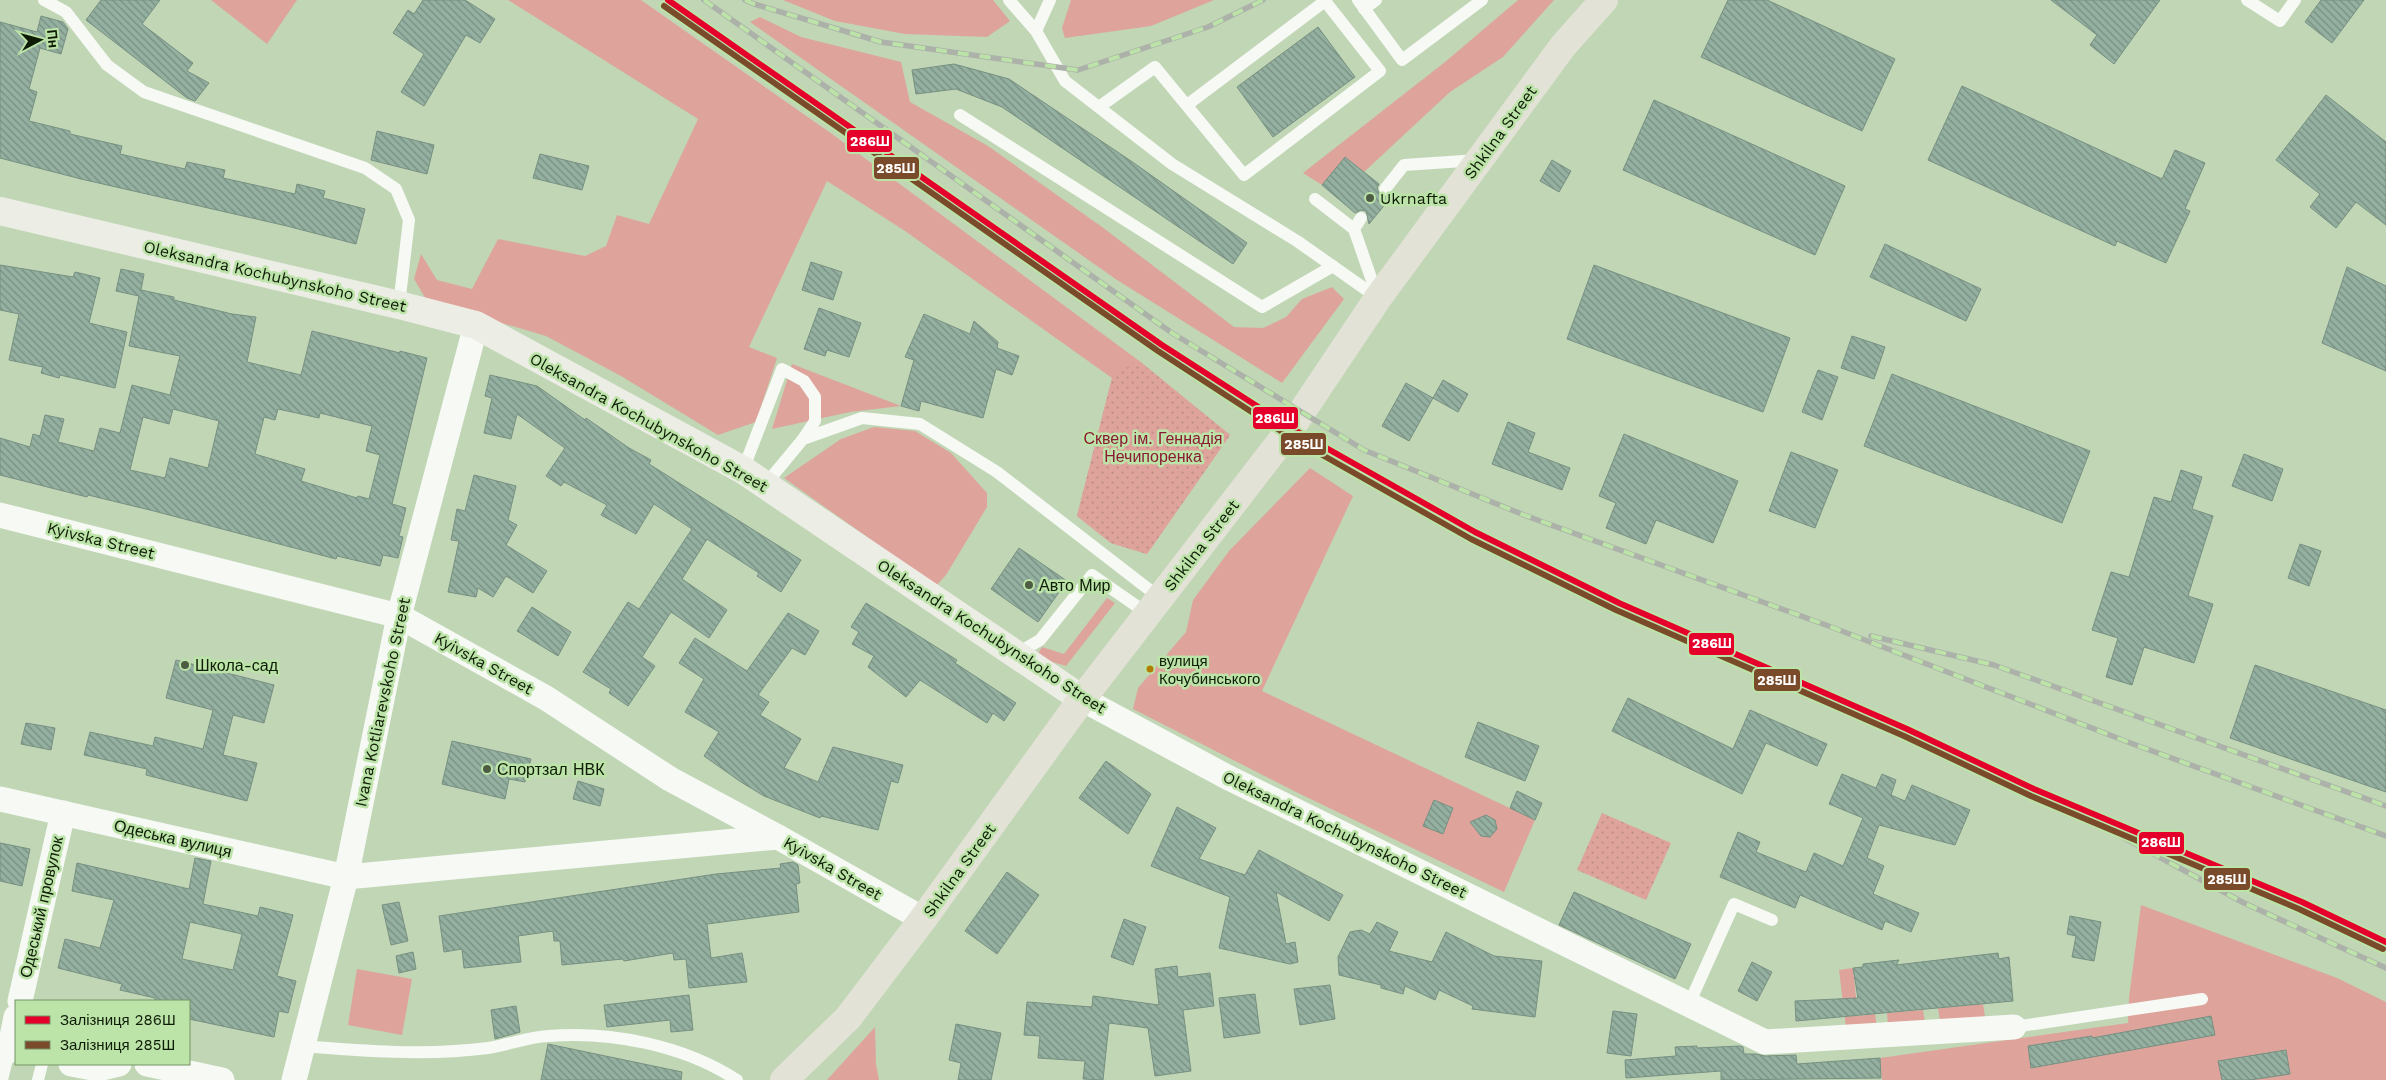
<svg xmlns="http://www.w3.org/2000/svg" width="2386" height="1080" viewBox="0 0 2386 1080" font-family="'Work Sans',sans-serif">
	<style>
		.grass { fill: #dea49c }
		.park { fill: url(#park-dots) }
		.building { fill: url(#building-back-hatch); stroke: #779081; fill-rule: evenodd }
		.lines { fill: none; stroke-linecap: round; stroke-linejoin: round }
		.lane { stroke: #f6f9f4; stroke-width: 12 }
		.street { stroke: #f6f9f4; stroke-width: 25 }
		.secondary { stroke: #ecede5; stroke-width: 28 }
		.primary { stroke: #e3e2d6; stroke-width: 28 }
		.rail-casing { stroke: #acb1a9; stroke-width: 5.5 }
		.rail { stroke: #bce3a8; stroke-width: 4; stroke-dasharray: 11; stroke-linecap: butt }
		.rail-1-casing { stroke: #bce3a8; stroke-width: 10 }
		.rail-2-casing { stroke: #bce3a8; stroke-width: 10 }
		.rail-1 { stroke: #e4002b; stroke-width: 6 }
		.rail-2 { stroke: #7a4b2a; stroke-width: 6 }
		.poi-dot { fill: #4c5d43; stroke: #bce3a8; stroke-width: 2 }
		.bus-dot { fill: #b17d02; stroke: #bce3a8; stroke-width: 2 }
		.labels { text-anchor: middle; stroke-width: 5; stroke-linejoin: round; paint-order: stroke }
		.bus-label { font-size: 15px; fill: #0e1c06; stroke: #bce3a8; text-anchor: start }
		.street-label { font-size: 16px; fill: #0e1c06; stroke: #bce3a8 }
		.poi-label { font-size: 16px; fill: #0e1c06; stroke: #bce3a8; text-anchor: start }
		.park-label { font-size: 16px; fill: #8a1b32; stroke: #bce3a8 }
		.line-badge { stroke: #bce3a8; stroke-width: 2 }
		.badge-label { font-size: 14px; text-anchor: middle; font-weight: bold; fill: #fff }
	</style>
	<defs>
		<pattern id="park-dots" width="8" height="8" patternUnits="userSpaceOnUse" patternTransform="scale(1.25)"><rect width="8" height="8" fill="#dea49c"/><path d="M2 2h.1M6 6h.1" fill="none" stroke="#bd8d85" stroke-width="1.8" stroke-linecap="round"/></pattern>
		<pattern id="building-back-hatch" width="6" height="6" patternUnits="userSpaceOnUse" patternTransform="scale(1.25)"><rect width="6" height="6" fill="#94b0a1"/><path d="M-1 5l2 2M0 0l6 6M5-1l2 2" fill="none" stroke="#778e81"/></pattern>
	</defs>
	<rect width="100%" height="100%" fill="#c0d6b5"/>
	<g class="grass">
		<path d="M211 0H297L267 44Z"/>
		<path d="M508 0H641L832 134 1138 360 1230 435 1147 554 1111 543 1077 516 1112 378 905 231 827 181 749 347 777 358 756 422 718 435 621 376 546 336 427 301 414 279 421 254 437 280 472 289 498 239 585 256 606 246 617 215 649 224 698 119Z"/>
		<path d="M783 0H993L1010 21 987 37 905 34 835 21Z"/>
		<path d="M1071 0H1214L1151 26 1065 38 1062 28Z"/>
		<path d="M1518 0H1554L1503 57 1450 92 1364 172 1345 157 1322 185 1303 173 1445 62Z"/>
		<path d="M760 17 801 37 901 62 910 102 988 146 1102 227 1234 327 1263 328 1286 317 1302 299 1332 287 1344 299 1282 383 1117 280 750 22Z"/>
		<path d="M792 364 901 406 850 412 772 429Z"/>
		<path d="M874 427 915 431 951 453 987 493V507L946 575 936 586 784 478 841 439Z"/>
		<path d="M1310 468 1353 496 1262 691 1535 820 1504 892 1298 793 1133 709 1138 688 1186 632 1193 600 1229 551Z"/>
		<path d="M1107 598 1115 603 1066 666 1036 657 1042 647 1064 654Z"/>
		<path d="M2141 905 2337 978 2386 1002V1080H1882L1880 1058 2128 1023 2129 998Z"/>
		<path d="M1853 968 1858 1016 1875 1014 1877 1027 1846 1028 1839 970Z"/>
		<path d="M357 969 412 979 402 1035 348 1025Z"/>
		<path d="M1983 1004 1985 1017 1940 1021 1938 1008Z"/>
		<path d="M1923 1010 1925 1023 1888 1026 1887 1013Z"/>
		<path d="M875 1027 876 1064 879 1080H827Z"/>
	</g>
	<g class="park">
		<path d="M1138 360 1230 435 1147 554 1111 543 1077 516 1112 378Z"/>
		<path d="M1602 813 1671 843 1646 900 1577 870Z"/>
	</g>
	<g class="building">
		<path d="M101 0H160L142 24 193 63 187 71 209 83 195 101 187 98 86 20Z"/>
		<path d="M423 0H465L495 19 480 43 466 35 424 106 401 92 424 54 393 33 408 10 414 14Z"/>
		<path d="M1728 0H1767L1895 59 1862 131 1701 57Z"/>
		<path d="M2051 0H2160L2114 64 2090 45 2097 35Z"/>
		<path d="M2321 0H2364L2332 43 2305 22Z"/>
		<path d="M41 16 63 22 68 29 61 54 40 48 29 89 37 92 29 121 70 131V134L122 146 120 154 185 169 187 162 225 170 223 178 295 194 297 184 325 191 323 198 365 209 356 244 287 226 81 179 0 158V22L37 32Z"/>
		<path d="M1318 27 1355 77 1273 137 1237 87Z"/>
		<path d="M954 64 1009 79 1131 161 1247 243 1233 264 1002 107 956 89 916 94 912 70Z"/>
		<path d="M1962 86 2162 179 2175 150 2205 163 2185 209 2190 211 2166 263 2117 241 2115 246 1928 160Z"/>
		<path d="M2326 95 2386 142V225L2356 202 2336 228 2310 207 2320 194 2276 160Z"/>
		<path d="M1654 100 1845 186 1815 255 1623 170Z"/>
		<path d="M377 131 434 145 427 174 371 160Z"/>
		<path d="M540 154 589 166 582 190 533 178Z"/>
		<path d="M1345 157 1379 184 1377 188 1380 195 1384 197 1392 196 1369 224 1366 211 1361 210 1355 213 1322 185Z"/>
		<path d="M1552 160 1571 171 1559 192 1540 181Z"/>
		<path d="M1885 244 1981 289 1966 321 1870 277Z"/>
		<path d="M811 262 842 272 833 300 802 290Z"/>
		<path d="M0 265 73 277 75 272 100 278 89 323 127 332 115 388 60 375 59 378 41 373 43 367 9 360 19 314 0 310Z"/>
		<path d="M1594 265 1790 338 1763 412 1567 339Z"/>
		<path d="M2347 267 2386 286V371L2322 343Z"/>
		<path d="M121 269 144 274 141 290 174 297V300L232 314 256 317 247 362 301 375 312 331 400 353V351L427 358 392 504 406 508 399 536 403 537 398 558 383 555 380 566 337 556 336 559 154 511 88 495 87 497 0 475V438L30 447 33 434 40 436 45 415 64 419 58 442 94 451 100 428 120 433 132 385 170 395 180 356 129 346 139 296 116 291ZM173 409 219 421 208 468 170 458 165 478 130 470 143 417 169 424ZM278 409 319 418 320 413 372 426 366 451 380 455 369 499 358 496 357 498 301 481 305 469 255 454 264 417 275 420Z"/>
		<path d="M819 308 861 323 849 357 827 350 825 356 804 349Z"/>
		<path d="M924 314 970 334 974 321 998 342 997 348 1019 356 1012 375 996 369 983 418 921 401 919 411 901 406 914 360 905 357Z"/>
		<path d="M1852 336 1885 347 1874 379 1841 368Z"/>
		<path d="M1818 370 1838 377 1822 420 1802 412Z"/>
		<path d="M1892 374 2090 451 2062 523 1864 446Z"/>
		<path d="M490 375 537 386 585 420 586 418 629 448 651 460 649 464 801 560 781 592 757 576 759 573 707 539 682 579 727 610 709 638 671 612 642 657 655 666 628 706 609 693 611 689 583 672 628 602 639 609 692 529 654 504 636 534 601 515 607 505 564 482 561 486 546 476 565 448 517 414 511 439 484 433 492 398 485 396Z"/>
		<path d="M1443 380 1468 394 1458 412 1433 398Z"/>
		<path d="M1406 383 1433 398 1409 441 1382 426Z"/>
		<path d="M1508 422 1535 433 1528 452 1570 468 1562 490 1492 464Z"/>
		<path d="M1624 434 1738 481 1713 543 1656 520 1646 544 1606 528 1616 503 1599 496Z"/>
		<path d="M1791 452 1838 470 1815 528 1769 511Z"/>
		<path d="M2244 454 2283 469 2272 501 2232 486Z"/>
		<path d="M2181 470 2202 477 2192 509 2213 516 2188 596 2213 604 2194 663 2144 647 2132 685 2106 677 2118 638 2092 630 2111 572 2129 577 2154 497 2171 502Z"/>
		<path d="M474 475 516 486 508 520 517 525 506 545 547 571 533 593 506 576 493 597 478 588 476 597 448 592 459 541 451 540 457 509 465 511Z"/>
		<path d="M2300 544 2321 551 2309 586 2288 578Z"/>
		<path d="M1019 548 1067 581 1038 622 991 589Z"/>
		<path d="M866 603 957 660 955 663 1016 703 1004 721 993 713 987 723 920 680 906 697 868 667 874 656 852 644 859 632 851 627Z"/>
		<path d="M532 607 571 632 558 656 517 631Z"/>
		<path d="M788 613 819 631 805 655 792 648 758 695 769 702 760 715 801 739 784 768 818 782 833 747 903 765 898 783 891 781 878 830 821 816 820 818 764 796 741 782 704 756 719 732 685 712 704 679 679 663 695 638 747 671Z"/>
		<path d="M176 660 274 685 264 723 233 715 223 755 257 763 247 801 146 775 147 769 84 755 90 732 153 746 155 737 203 749 213 710 166 698Z"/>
		<path d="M2255 665 2386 710V792L2230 738Z"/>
		<path d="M1628 698 1733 749 1750 710 1827 744 1817 766 1766 743 1742 794 1612 731Z"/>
		<path d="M1478 722 1539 746 1525 781 1465 757Z"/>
		<path d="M26 723 55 728 51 750 21 744Z"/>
		<path d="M452 741 531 759 525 782 509 779 505 799 442 784Z"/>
		<path d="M1106 761 1151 794 1128 834 1079 798Z"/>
		<path d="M1842 774 1876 788 1882 774 1896 780 1891 795 1905 801 1912 785 1970 810 1955 845 1879 825 1867 858 1884 866 1873 894 1919 913 1911 932 1885 921 1882 930 1800 895 1795 908 1720 877 1738 832 1760 842 1756 852 1806 872 1814 853 1843 866 1863 818 1829 804Z"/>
		<path d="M578 781 604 789 600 806 573 799Z"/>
		<path d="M1517 791 1542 803 1535 820 1510 808Z"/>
		<path d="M1434 800 1453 808 1443 834 1423 826Z"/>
		<path d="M1177 807 1216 828 1199 859 1245 875 1259 850 1343 895 1329 921 1276 892 1286 944 1295 942 1298 962 1290 964 1219 948 1230 897 1151 866Z"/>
		<path d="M1486 815 1495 820 1497 829 1490 837 1481 836 1470 822Z"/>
		<path d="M0 843 30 849 22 886 0 881Z"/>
		<path d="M195 858 211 861 203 904 258 916 260 907 293 915 277 976 296 981 288 1013 279 1011 274 1037 189 1019V1001H155V998L120 990 122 984 58 968 65 939 100 948 114 900 72 891 77 863 189 889ZM190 922 242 934 233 970 182 959Z"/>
		<path d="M793 862 798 865 800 883 796 884 799 912 707 924 711 958 742 953 747 982 689 988 686 959 674 960 673 953 624 961 623 959 562 965 560 941H554L553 931 518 936 521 962 464 968 462 949 444 952 439 916 716 874 781 868 780 864Z"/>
		<path d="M1007 872 1039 895 997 954 965 931Z"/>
		<path d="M1574 892 1691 944 1675 979 1559 925Z"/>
		<path d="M399 902 408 941 391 945 382 905Z"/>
		<path d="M2070 916 2101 922 2094 961 2072 957 2076 936 2067 934Z"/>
		<path d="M1124 919 1146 927 1133 965 1111 957Z"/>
		<path d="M1377 922 1398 932 1389 951 1432 962 1446 932 1494 956 1542 961 1535 1017 1472 1009 1473 1006 1439 990 1435 1000 1405 986 1403 994 1381 988V985L1339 975 1338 957 1350 932 1361 930 1370 934Z"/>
		<path d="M413 952 416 969 399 973 396 956Z"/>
		<path d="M1998 953 1999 959 2009 957 2013 1001 1796 1021 1795 1001 1858 998 1853 968 1863 967V964L1899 960 1896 965Z"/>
		<path d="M1752 962 1772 972 1757 1001 1738 991Z"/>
		<path d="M1177 966 1178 977 1210 973 1214 1006 1183 1010 1191 1071 1155 1076 1148 1028 1109 1023 1103 1080 1083 1079 1085 1061 1038 1058 1040 1036 1024 1035 1027 1002 1092 1007 1093 996 1159 1005 1155 969Z"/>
		<path d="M1330 985 1335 1019 1300 1025 1294 989Z"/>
		<path d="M1255 994 1260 1033 1224 1038 1219 998Z"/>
		<path d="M689 995 693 1030 671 1032 670 1020 607 1027 604 1005Z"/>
		<path d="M516 1006 520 1032 495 1039 491 1010Z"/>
		<path d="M1613 1011 1637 1014 1631 1056 1607 1053Z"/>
		<path d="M2211 1016 2215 1035 2031 1068 2028 1046 2092 1036V1038Z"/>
		<path d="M956 1024 1001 1033 991 1080H958L961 1063 949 1060Z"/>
		<path d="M548 1044 682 1072 681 1080H541Z"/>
		<path d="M1697 1046V1048L1740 1046 1743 1047 1744 1054H1756L1765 1056 1796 1055 1797 1064 1880 1058 1881 1078 1721 1080V1071L1626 1078 1625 1060 1676 1056 1675 1047Z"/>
		<path d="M2286 1050 2290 1074 2250 1080H2222L2218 1061Z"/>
	</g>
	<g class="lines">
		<g class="lane">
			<path d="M44 0 66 12 107 65 144 92 365 168 396 189 409 220 399 305"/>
			<path d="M1009 0 1036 31 1065 81 1172 164 1297 241 1378 298"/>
			<path d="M1358 0 1402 60 1482 0"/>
			<path d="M2247 0 2280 21 2295 0"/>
			<path d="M1364 9 1376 0"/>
			<path d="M1036 31 1050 0"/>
			<path d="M1099 107 1155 67 1244 175 1380 71 1325 1 1187 105"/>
			<path d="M960 115 1262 307 1333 266"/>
			<path d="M1385 189 1404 165 1478 160"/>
			<path d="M1315 199 1354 229"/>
			<path d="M1361 218 1354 229 1378 298"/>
			<path d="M743 470 782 369 804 381 815 397V421L803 439"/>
			<path d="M765 485 803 439 862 418 920 424 997 472 1160 598"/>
			<path d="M1016 654 1040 640 1092 575 1148 614"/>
			<path d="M1689 1004 1734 904 1772 920"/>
			<path d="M2014 1027 2202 999"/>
			<path d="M303 1046C363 1051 427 1056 488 1048 508 1045 528 1037 548 1036 611 1031 683 1045 737 1080"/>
			<path d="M2 1080 9 1051"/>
			<path d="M38 1080 42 1064"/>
		</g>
		<g class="street">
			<path d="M0 515 399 616 546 698 670 779 778 837 923 919"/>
			<path d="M1082 699 1227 777 1765 1042 2014 1027"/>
			<path d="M0 799 346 877 778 837"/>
			<path d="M20 1001 63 813"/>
			<path d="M0 1049 9 1051 16 1017"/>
			<path d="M71 1064 98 1069 119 1064"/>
			<path d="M147 1064 222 1080"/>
			<path d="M294 1080 346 877 399 616 476 325"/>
		</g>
		<path class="secondary" d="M0 211 399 305 476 325 743 470 1082 699"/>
		<path class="primary" d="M784 1080 848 1018 923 919 1082 699 1291 428 1378 298 1563 46 1604 0"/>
		<g class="rail-casing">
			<g id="rail">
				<path d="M704 0 1172 333 1364 450 1524 515 1834 628 2133 744 2386 836"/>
				<path d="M745 0 754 4 881 42 1078 70 1208 27 1263 0"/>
				<path d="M1871 636 1994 665 2386 806"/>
				<path d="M2034 789 2244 903 2386 968"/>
			</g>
		</g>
		<use href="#rail" class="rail"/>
		<g class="rail-1-casing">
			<path id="rail-1" d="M668 0 1162 345 1291 428 1475 532 1619 603 1907 729 2034 789 2302 902 2386 942"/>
		</g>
		<g class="rail-2-casing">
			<path id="rail-2" d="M664 6 1158 351 1287 435 1471 539 1616 610 1904 736 2031 796 2299 909 2383 949"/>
		</g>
		<use href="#rail-1" class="rail-1"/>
		<use href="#rail-2" class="rail-2"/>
	</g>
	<g class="poi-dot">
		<circle cx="1370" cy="198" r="5"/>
		<circle cx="1029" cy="585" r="5"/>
		<circle cx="185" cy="665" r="5"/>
		<circle cx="487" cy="769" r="5"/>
	</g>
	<circle class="bus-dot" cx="1150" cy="669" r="4.5"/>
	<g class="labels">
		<g class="bus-label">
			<text x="1159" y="666">вулиця<tspan x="1159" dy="18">Кочубинського</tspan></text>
		</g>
		<g class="street-label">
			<text transform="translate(1500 132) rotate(-54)" y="6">Shkilna Street</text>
			<text transform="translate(275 276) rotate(13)" y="6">Oleksandra Kochubynskoho Street</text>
			<text transform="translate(649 422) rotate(29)" y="6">Oleksandra Kochubynskoho Street</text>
			<text transform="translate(101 540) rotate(14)" y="6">Kyivska Street</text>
			<text transform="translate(1201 545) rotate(-52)" y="6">Shkilna Street</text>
			<text transform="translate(992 636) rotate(33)" y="6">Oleksandra Kochubynskoho Street</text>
			<text transform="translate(484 663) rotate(29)" y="6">Kyivska Street</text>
			<text transform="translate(382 702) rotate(-78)" y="6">Ivana Kotliarevskoho Street</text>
			<text transform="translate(1345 834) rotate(26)" y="6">Oleksandra Kochubynskoho Street</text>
			<text transform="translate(173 838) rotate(13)" y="6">Одеська вулиця</text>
			<text transform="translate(833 868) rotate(30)" y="6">Kyivska Street</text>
			<text transform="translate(959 870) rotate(-54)" y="6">Shkilna Street</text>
			<text transform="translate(41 907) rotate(-77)" y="6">Одеський провулок</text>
		</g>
		<g class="poi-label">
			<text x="1380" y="204">Ukrnafta</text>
			<text x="1039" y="591">Авто Мир</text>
			<text x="195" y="671">Школа-сад</text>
			<text x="497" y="775">Спортзал НВК</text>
		</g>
		<g class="park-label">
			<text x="1153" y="444">Сквер ім. Геннадія<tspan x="1153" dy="18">Нечипоренка</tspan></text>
		</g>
	</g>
	<g class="line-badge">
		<rect x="846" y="129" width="47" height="24" rx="5" fill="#e4002b"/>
		<rect x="873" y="156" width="47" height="24" rx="5" fill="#7a4b2a"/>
		<rect x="1252" y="406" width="47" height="24" rx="5" fill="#e4002b"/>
		<rect x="1280" y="432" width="47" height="24" rx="5" fill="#7a4b2a"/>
		<rect x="1688" y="632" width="47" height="24" rx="5" fill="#e4002b"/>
		<rect x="1753" y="668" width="48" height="24" rx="5" fill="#7a4b2a"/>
		<rect x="2138" y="831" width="47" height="24" rx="5" fill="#e4002b"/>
		<rect x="2203" y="867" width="48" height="24" rx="5" fill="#7a4b2a"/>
	</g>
	<g class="badge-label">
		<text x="870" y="146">286Ш</text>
		<text x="896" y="173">285Ш</text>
		<text x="1275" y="423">286Ш</text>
		<text x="1304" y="449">285Ш</text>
		<text x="1712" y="648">286Ш</text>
		<text x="1777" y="685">285Ш</text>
		<text x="2161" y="847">286Ш</text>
		<text x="2227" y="884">285Ш</text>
	</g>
	<rect x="15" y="1000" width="175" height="65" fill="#bce3a8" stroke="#769367"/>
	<rect x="25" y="1016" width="25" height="8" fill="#e4002b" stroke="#769367"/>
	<text x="60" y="1025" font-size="15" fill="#0e1c06">Залізниця 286Ш</text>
	<rect x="25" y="1041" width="25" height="8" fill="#7a4b2a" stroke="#769367"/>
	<text x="60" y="1050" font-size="15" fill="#0e1c06">Залізниця 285Ш</text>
	<g transform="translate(40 40) rotate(84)" stroke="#bce3a8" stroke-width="4" paint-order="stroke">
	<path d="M0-4L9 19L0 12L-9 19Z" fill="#0e1c06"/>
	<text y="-8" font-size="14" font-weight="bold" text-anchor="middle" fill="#0e1c06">Пн</text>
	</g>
</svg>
